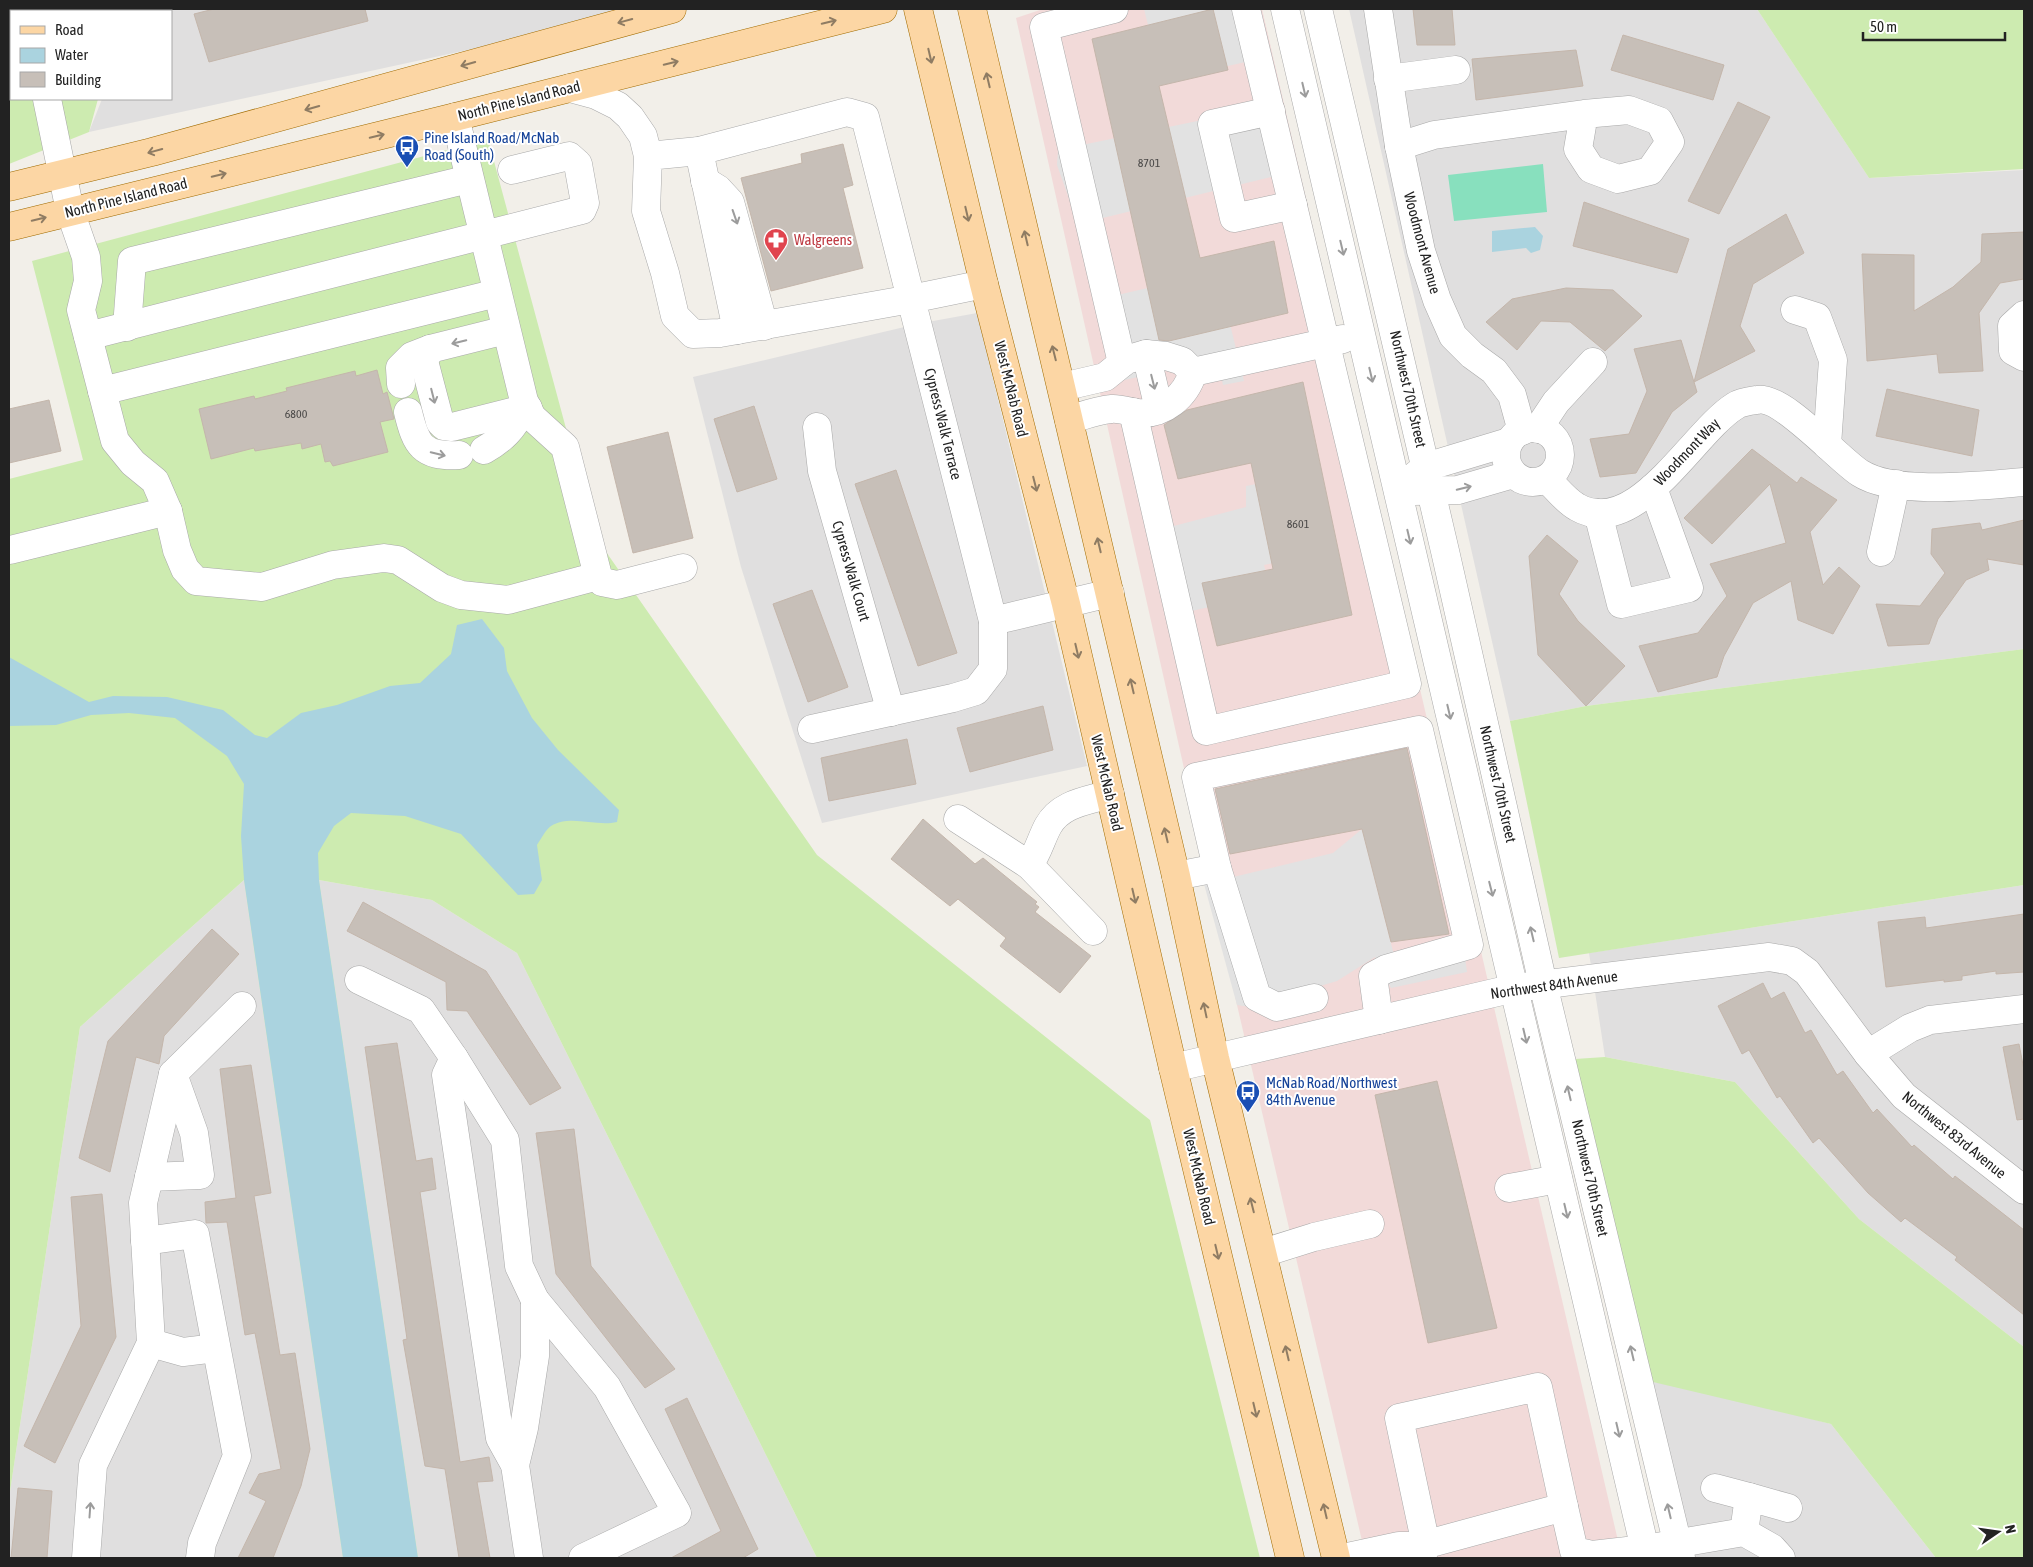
<svg xmlns="http://www.w3.org/2000/svg" width="2033" height="1567" viewBox="0 0 2033 1567" font-family="'Asap Condensed',sans-serif">
	<style>
		.residential { fill: #e0dfdf }
		.commercial { fill: #f2dad9 }
		.grass { fill: #cdebb0 }
		.pitch { fill: #88e0be }
		.parking { fill: #e2e2e2 }
		.water { fill: #aad3df }
		.building { fill: #c7bfb8; stroke: #c4b6ab }
		.lines { fill: none; stroke-linecap: round; stroke-linejoin: round }
		.minor-casing { stroke: #a9a9a9; stroke-width: 29 }
		.major-casing { stroke: #a06b00; stroke-width: 29 }
		.minor { stroke: #fff; stroke-width: 28 }
		.major { stroke: #fcd6a4; stroke-width: 28 }
		.oneway { stroke: #8f7c63 }
		.oneway2 { stroke: #9c9c9c }
		.labels { text-anchor: middle; stroke-width: 4; stroke-linejoin: round; paint-order: stroke }
		.number-label { font-size: 12px; fill: #4b4948 }
		.street-label { font-size: 15px; fill: #222; stroke: #fff }
		.transit-label { font-size: 15px; fill: #164399; stroke: #fff; text-anchor: start }
		.health-label { font-size: 15px; fill: #be3a42; stroke: #fff; text-anchor: start }
	</style>
	<rect width="100%" height="100%" fill="#f2efe9"/>
	<g class="residential">
		<path d="M138 9H657L89 132 102 99H171V11H137Z"/>
		<path d="M1349 9H1757L1869 178 2024 170V649L1586 706 1510 721Z"/>
		<path d="M977 313 1087 766 822 823 741 567 693 377 917 324Z"/>
		<path d="M244 880 343 1558H9V1498L80 1027Z"/>
		<path d="M319 880 432 900 517 953 817 1558H418Z"/>
		<path d="M2024 885V1347L1859 1219 1735 1082 1605 1057 1589 953Z"/>
		<path d="M1653 1382 1686 1386 1831 1424 1936 1558H1695Z"/>
	</g>
	<path class="commercial" d="M1043 9H1262L1622 1558H1366L1237 1005 1016 18Z"/>
	<g class="grass">
		<path d="M1757 9H2024V169L1869 178Z"/>
		<path d="M11 45V99H98L89 132 9 164V47Z"/>
		<path d="M488 139 595 536 817 855 1150 1120 1260 1558H817L517 953 432 900 319 880 418 1558H343L244 880 80 1027 9 1498V479L83 460 32 261Z"/>
		<path d="M2024 649V885L1559 958 1510 721 1586 706Z"/>
		<path d="M1605 1057 1735 1082 1859 1219 2024 1347V1558H1936L1831 1424 1653 1382 1575 1059Z"/>
	</g>
	<path class="pitch" d="M1543 164 1547 212 1454 221 1448 175Z"/>
	<g class="parking">
		<path d="M1144 9H1252L1263 58 1162 81Z"/>
		<path d="M1255 109 1292 172 1078 224 1057 165 1058 150Z"/>
		<path d="M1200 276 1225 304 1244 381 1223 385 1217 359 1116 382 1100 299Z"/>
		<path d="M1267 482 1286 560 1264 565 1271 593 1174 615 1151 532 1246 507V486Z"/>
		<path d="M1362 829 1399 975 1465 958 1467 972 1391 988 1375 957 1337 981 1250 1007 1237 1005 1204 884 1333 853Z"/>
	</g>
	<g class="water">
		<path d="M1535 227 1543 236 1540 250 1531 253 1526 248 1492 252V231Z"/>
		<path d="M482 619 504 648 507 671 532 718 558 750 619 810 617 822C595 827 571 814 551 826 546 829 541 839 537 845L542 880 534 894 518 895 461 834 405 816 351 813 334 826 318 853 319 880 418 1558H343L244 880 241 836 244 784 227 756 175 718 129 713 91 715 56 725 9 726V657L89 702 113 696 167 697 223 710 255 735 267 738 301 713 337 705 390 686 420 683 451 654 457 625Z"/>
	</g>
	<g class="building">
		<path d="M214 9H365L368 21 209 62 194 14Z"/>
		<path d="M1213 9 1228 70 1159 86 1200 258 1274 241 1288 313 1169 341 1159 340 1092 39Z"/>
		<path d="M1413 9H1452L1455 45H1417Z"/>
		<path d="M1623 35 1724 65 1713 100 1611 70Z"/>
		<path d="M1576 50 1583 86 1476 100 1472 59Z"/>
		<path d="M1738 102 1770 117 1719 214 1688 201Z"/>
		<path d="M843 144 853 185 843 188 863 268 771 291 741 178 802 163 801 154Z"/>
		<path d="M1584 202 1689 239 1677 273 1573 246Z"/>
		<path d="M1786 214 1804 253 1753 284 1740 326 1755 351 1694 382 1697 392 1672 412 1636 473 1600 477 1590 439 1629 434 1647 391 1634 349 1681 340 1694 382 1728 249Z"/>
		<path d="M2024 232V279L2000 283 1979 313 1983 371 1939 373 1937 354 1867 361 1862 254 1914 255V311L1953 287 1981 262 1982 234Z"/>
		<path d="M1566 288 1613 290 1642 316 1605 351 1570 322 1541 321 1517 350 1486 322 1512 299Z"/>
		<path d="M377 370 383 394 387 392 394 419 380 422 388 452 333 466 330 461 325 462 321 444 302 449 301 443 255 451 254 448 211 459 199 409 254 396 255 399 287 391 286 388 355 371 356 376Z"/>
		<path d="M1303 382 1352 615 1217 646 1202 583 1273 569 1251 463 1178 479 1164 425 1187 410Z"/>
		<path d="M1887 389 1979 410 1972 456 1876 436Z"/>
		<path d="M49 400 61 451 9 463V409Z"/>
		<path d="M754 406 777 479 737 492 714 419Z"/>
		<path d="M668 432 693 538 633 553 607 447Z"/>
		<path d="M1752 449 1797 483 1801 477 1837 500 1810 532 1823 585 1839 567 1860 586 1833 634 1798 620 1791 581 1753 603 1724 656 1717 677 1658 692 1639 646 1698 633 1727 596 1710 564 1786 543 1770 484 1712 544 1684 518Z"/>
		<path d="M896 470 957 653 918 666 855 484Z"/>
		<path d="M2024 520V565L1987 559 1989 570 1966 580 1938 619 1929 644 1888 646 1876 604 1920 606 1945 573 1931 554 1932 529 1980 523 1982 530Z"/>
		<path d="M1547 535 1578 561 1559 594 1578 621 1625 666 1586 706 1538 655 1529 556Z"/>
		<path d="M812 590 848 687 808 702 773 604Z"/>
		<path d="M1043 706 1053 750 970 772 957 728Z"/>
		<path d="M907 739 916 784 829 801 821 758Z"/>
		<path d="M1407 748 1449 934 1391 942 1362 829 1230 854 1215 789Z"/>
		<path d="M923 819 975 864 983 858 1037 902 1035 904 1039 907 1035 912 1091 956 1060 993 1000 946 1006 938 958 899 950 906 891 859Z"/>
		<path d="M363 902 486 971 561 1088 530 1105 467 1011 447 1010 446 982 347 931Z"/>
		<path d="M2024 914V972L1996 974V971L1962 976V980L1944 982V980L1886 987 1878 922 1925 917 1926 928Z"/>
		<path d="M212 929 239 954 164 1036 159 1064 136 1057 110 1172 79 1158 108 1041Z"/>
		<path d="M1763 983 1771 999 1784 992 1805 1033 1811 1030 1837 1075 1843 1071 1873 1113 1877 1109 1912 1147 1914 1145 1953 1179 1955 1176 2024 1230V1315L1955 1260 1957 1257 1905 1218 1901 1222 1868 1193 1819 1138 1813 1143 1780 1096 1777 1098 1749 1050 1742 1054 1718 1006Z"/>
		<path d="M397 1043 416 1161 432 1158 436 1189 420 1192 460 1462 489 1457 493 1481 477 1482 490 1558H459L445 1469 425 1466 403 1340 407 1339 365 1047Z"/>
		<path d="M2019 1044 2024 1070V1119L2017 1120 2003 1047Z"/>
		<path d="M251 1065 271 1193 254 1196 280 1355 295 1353 310 1449 301 1486 273 1558H238L266 1501 249 1493 259 1474 281 1469 255 1333 245 1335 227 1222 206 1223 205 1202 236 1198 220 1069Z"/>
		<path d="M1437 1081 1497 1328 1428 1343 1375 1095Z"/>
		<path d="M574 1129 591 1266 675 1369 645 1388 556 1274 536 1133Z"/>
		<path d="M102 1194 116 1337 55 1463 24 1446 81 1326 71 1197Z"/>
		<path d="M687 1398 758 1549 743 1558H671L721 1531 665 1409Z"/>
		<path d="M18 1488 52 1491 47 1558H11Z"/>
	</g>
	<g class="lines">
		<g class="minor-casing">
			<g id="minor">
				<path d="M1114 9 1044 27 1122 363"/>
				<path d="M1285 9 1647 1558"/>
				<path d="M1318 9 1445 551 1543 984 1681 1558"/>
				<path d="M1378 9 1399 146 1421 251 1437 300 1453 336 1472 355 1494 371 1512 395 1522 431"/>
				<path d="M9 11 11 15"/>
				<path d="M1388 79 1456 70"/>
				<path d="M570 88 596 95 618 106 630 117 643 136 648 156 646 211 665 273 675 316 693 334 720 333 911 299 865 117 847 112 699 151 648 156"/>
				<path d="M47 99 70 211 86 257 88 281 81 310 115 441 133 463 155 481 168 511 177 550 185 569 196 581 262 587 333 565 384 558 398 560 442 588 461 595 508 600 598 576"/>
				<path d="M1271 111 1212 124 1234 218 1293 205"/>
				<path d="M455 117 524 401 532 417 565 447 598 576 602 582 617 585 683 568"/>
				<path d="M1399 146 1434 135 1584 114 1629 110 1659 121 1670 142 1650 171 1618 179 1591 169 1578 149 1584 114"/>
				<path d="M699 151 737 330"/>
				<path d="M705 181 718 189 730 202 764 326"/>
				<path d="M1795 310 1817 317 1833 360 1827 445"/>
				<path d="M2024 315 2012 326 2013 351 2024 357"/>
				<path d="M127 327 132 261 469 179"/>
				<path d="M88 336 582 210 585 203 578 164 569 156 512 170"/>
				<path d="M430 349 424 361 440 422 444 426 452 427 528 408"/>
				<path d="M1146 354 1159 409"/>
				<path d="M1193 372 1343 339"/>
				<path d="M401 384 400 368 412 356 430 349 506 330"/>
				<path d="M1062 387 1105 377 1126 360 1146 354 1166 356 1182 361 1193 372"/>
				<path d="M102 391 497 293"/>
				<path d="M408 412C416 445 422 457 459 455"/>
				<path d="M1133 412 1206 731 1407 684 1246 9"/>
				<path d="M1069 420C1082 416 1097 410 1111 409 1120 408 1129 412 1138 413 1164 415 1186 396 1193 372"/>
				<path d="M817 427 822 471 891 712"/>
				<circle cx="1533" cy="455" r="27"/>
				<path d="M1538 429 1556 402 1593 362"/>
				<path d="M484 450C503 439 513 429 523 409"/>
				<path d="M1411 479 1426 467 1509 442"/>
				<path d="M1547 479C1556 488 1566 501 1577 507 1636 541 1693 432 1735 406 1741 402 1750 401 1757 400 1781 394 1838 459 1860 473 1896 496 1982 485 2024 482"/>
				<path d="M1414 491 1458 490 1513 474"/>
				<path d="M1598 513 1621 604 1689 588 1653 488"/>
				<path d="M10 550 168 511"/>
				<path d="M1881 552 1896 484"/>
				<path d="M993 621 1110 593"/>
				<path d="M812 729 953 698 976 691 993 669V621L911 299 984 284"/>
				<path d="M958 819 1029 865"/>
				<path d="M1217 868 1196 777 1419 730 1469 945 1386 969 1373 976 1379 1020"/>
				<path d="M1176 876 1217 868 1257 997 1277 1007 1314 998"/>
				<path d="M1093 931 1029 865C1038 853 1041 839 1048 826 1061 803 1087 801 1110 794"/>
				<path d="M359 980 421 1010 454 1058 446 1075 500 1438 515 1465 529 1558"/>
				<path d="M1868 1054 1910 1028 1930 1020 2024 1009"/>
				<path d="M454 1058 505 1140 519 1266 535 1300 607 1387 677 1513 583 1558"/>
				<path d="M1173 1068 1515 988 1769 957 1792 961 1807 972 1868 1054 1904 1096 2024 1190"/>
				<path d="M149 1177 200 1175 194 1133 173 1074"/>
				<path d="M1509 1188 1558 1179"/>
				<path d="M145 1241 195 1234 237 1456 202 1543 200 1558"/>
				<path d="M1263 1253 1314 1237 1370 1224"/>
				<path d="M151 1343 183 1352 216 1348"/>
				<path d="M515 1465 524 1428 535 1356V1300"/>
				<path d="M1715 1488 1749 1497"/>
				<path d="M1744 1532 1749 1497 1788 1508"/>
				<path d="M1426 1545 1399 1418 1538 1387 1564 1507"/>
				<path d="M86 1558 93 1465 151 1343 143 1203 173 1074 242 1006"/>
				<path d="M1343 1558 1399 1546H1420"/>
				<path d="M1423 1558 1420 1546 1564 1507 1574 1551 1592 1555 1645 1549 1744 1532 1772 1548 1781 1558"/>
			</g>
		</g>
		<g class="major-casing">
			<g id="major">
				<path d="M918 9 984 284 1066 604 1173 1068 1290 1558"/>
				<path d="M972 9 1176 876 1215 1058 1336 1558"/>
				<path d="M9 187 152 152 672 9"/>
				<path d="M9 227 455 117 883 9"/>
			</g>
		</g>
		<use href="#minor" class="minor"/>
		<use href="#major" class="major"/>
	</g>
	<defs><path id="oneway-shaft" d="M-6 0H5M1.5-3L5.5 0L1.5 3" fill="none" stroke-width="1.6" stroke-linecap="round" stroke-linejoin="round" transform="scale(1.25)"/></defs>
	<g class="oneway">
		<use href="#oneway-shaft" transform="translate(625 21) rotate(165)"/>
		<use href="#oneway-shaft" transform="translate(829 22) rotate(-14)"/>
		<use href="#oneway-shaft" transform="translate(930 56) rotate(77)"/>
		<use href="#oneway-shaft" transform="translate(671 63) rotate(-14)"/>
		<use href="#oneway-shaft" transform="translate(468 64) rotate(164)"/>
		<use href="#oneway-shaft" transform="translate(988 80) rotate(-103)"/>
		<use href="#oneway-shaft" transform="translate(312 108) rotate(164)"/>
		<use href="#oneway-shaft" transform="translate(377 136) rotate(-14)"/>
		<use href="#oneway-shaft" transform="translate(155 151) rotate(165)"/>
		<use href="#oneway-shaft" transform="translate(219 175) rotate(-14)"/>
		<use href="#oneway-shaft" transform="translate(967 214) rotate(77)"/>
		<use href="#oneway-shaft" transform="translate(39 219) rotate(-14)"/>
		<use href="#oneway-shaft" transform="translate(1026 238) rotate(-103)"/>
		<use href="#oneway-shaft" transform="translate(1054 353) rotate(-104)"/>
		<use href="#oneway-shaft" transform="translate(1035 484) rotate(76)"/>
		<use href="#oneway-shaft" transform="translate(1099 545) rotate(-103)"/>
		<use href="#oneway-shaft" transform="translate(1077 651) rotate(77)"/>
		<use href="#oneway-shaft" transform="translate(1132 686) rotate(-103)"/>
		<use href="#oneway-shaft" transform="translate(1166 835) rotate(-103)"/>
		<use href="#oneway-shaft" transform="translate(1134 896) rotate(77)"/>
		<use href="#oneway-shaft" transform="translate(1205 1010) rotate(-102)"/>
		<use href="#oneway-shaft" transform="translate(1252 1205) rotate(-104)"/>
		<use href="#oneway-shaft" transform="translate(1217 1252) rotate(77)"/>
		<use href="#oneway-shaft" transform="translate(1287 1353) rotate(-103)"/>
		<use href="#oneway-shaft" transform="translate(1255 1410) rotate(77)"/>
		<use href="#oneway-shaft" transform="translate(1325 1511) rotate(-103)"/>
	</g>
	<g class="oneway2">
		<use href="#oneway-shaft" transform="translate(1304 90) rotate(77)"/>
		<use href="#oneway-shaft" transform="translate(735 217) rotate(71)"/>
		<use href="#oneway-shaft" transform="translate(1342 248) rotate(77)"/>
		<use href="#oneway-shaft" transform="translate(459 342) rotate(166)"/>
		<use href="#oneway-shaft" transform="translate(1371 375) rotate(77)"/>
		<use href="#oneway-shaft" transform="translate(1153 382) rotate(76)"/>
		<use href="#oneway-shaft" transform="translate(433 396) rotate(76)"/>
		<use href="#oneway-shaft" transform="translate(438 454) rotate(14)"/>
		<use href="#oneway-shaft" transform="translate(1464 488) rotate(-14)"/>
		<use href="#oneway-shaft" transform="translate(1409 537) rotate(77)"/>
		<use href="#oneway-shaft" transform="translate(1449 712) rotate(77)"/>
		<use href="#oneway-shaft" transform="translate(1491 889) rotate(76)"/>
		<use href="#oneway-shaft" transform="translate(1532 934) rotate(-103)"/>
		<use href="#oneway-shaft" transform="translate(1525 1036) rotate(77)"/>
		<use href="#oneway-shaft" transform="translate(1569 1093) rotate(-103)"/>
		<use href="#oneway-shaft" transform="translate(1566 1211) rotate(77)"/>
		<use href="#oneway-shaft" transform="translate(1632 1353) rotate(-103)"/>
		<use href="#oneway-shaft" transform="translate(1618 1430) rotate(77)"/>
		<use href="#oneway-shaft" transform="translate(90 1510) rotate(-86)"/>
		<use href="#oneway-shaft" transform="translate(1669 1511) rotate(-103)"/>
	</g>
	<defs>
		<g id="bus-pin" transform="scale(1.25)"><path d="M0 17L-7.5 6A9.5 9.5 0 1 1 7.5 6Z" fill="#1a4fb4" stroke="#fff"/><path d="M-5-6H5V4H4V6H2V4H-2V6H-4V4H-5ZM-3.5-4V0h7V-4ZM-3.5 1.2v1.5H-2V1.2ZM2 1.2v1.5H3.5V1.2Z" fill="#fff"/></g>
		<g id="pharmacy-pin" transform="scale(1.25)"><path d="M0 17L-7.5 6A9.5 9.5 0 1 1 7.5 6Z" fill="#e0444e" stroke="#fff"/><path d="M-2-6h4v4h4v4h-4v4h-4v-4h-4v-4h4Z" fill="#fff"/></g>
	</defs>
	<g fill-rule="evenodd">
		<use href="#bus-pin" x="407" y="147"/>
		<use href="#pharmacy-pin" x="776" y="240"/>
		<use href="#bus-pin" x="1248" y="1092"/>
	</g>
	<g class="labels">
		<g class="number-label">
			<text x="1149" y="167">8701</text>
			<text x="296" y="418">6800</text>
			<text x="1298" y="528">8601</text>
		</g>
		<g class="street-label">
			<text transform="translate(519 101) rotate(-14)" y="5">North Pine Island Road</text>
			<text transform="translate(126 198) rotate(-14)" y="5">North Pine Island Road</text>
			<text transform="translate(1422 243) rotate(75)" y="5">Woodmont Avenue</text>
			<text transform="translate(1011 389) rotate(76)" y="5">West McNab Road</text>
			<text transform="translate(1408 389) rotate(77)" y="5">Northwest 70th Street</text>
			<text transform="translate(943 424) rotate(76)" y="5">Cypress Walk Terrace</text>
			<text transform="translate(1687 452) rotate(-46)" y="5">Woodmont Way</text>
			<text transform="translate(851 571) rotate(74)" y="5">Cypress Walk Court</text>
			<text transform="translate(1107 783) rotate(77)" y="5">West McNab Road</text>
			<text transform="translate(1498 784) rotate(77)" y="5">Northwest 70th Street</text>
			<text transform="translate(1554 985) rotate(-8)" y="5">Northwest 84th Avenue</text>
			<text transform="translate(1954 1135) rotate(39)" y="5">Northwest 83rd Avenue</text>
			<text transform="translate(1199 1177) rotate(77)" y="5">West McNab Road</text>
			<text transform="translate(1590 1178) rotate(77)" y="5">Northwest 70th Street</text>
		</g>
		<g class="transit-label">
			<text x="424" y="143">Pine Island Road/McNab<tspan x="424" dy="17">Road (South)</tspan></text>
			<text x="1266" y="1088">McNab Road/Northwest<tspan x="1266" dy="17">84th Avenue</tspan></text>
		</g>
		<g class="health-label">
			<text x="794" y="245">Walgreens</text>
		</g>
	</g>
	<rect width="2033" height="1567" fill="none" stroke="#222222" stroke-width="20"/>
	<rect x="10" y="10" width="162" height="90" fill="#ffffff" stroke="#a7a7a7"/>
	<rect x="20" y="26" width="25" height="8" fill="#fcd6a4" stroke="#a7a7a7"/>
	<text x="55" y="35" font-size="15" fill="#222222">Road</text>
	<rect x="20" y="48" width="25" height="15" fill="#aad3df" stroke="#a7a7a7"/>
	<text x="55" y="60" font-size="15" fill="#222222">Water</text>
	<rect x="20" y="72" width="25" height="15" fill="#c7bfb8" stroke="#a7a7a7"/>
	<text x="55" y="85" font-size="15" fill="#222222">Building</text>
	<g transform="translate(1998 1532) rotate(77)" stroke="#ffffff" stroke-width="4" paint-order="stroke">
	<path d="M0-4L9 19L0 12L-9 19Z" fill="#222222"/>
	<text y="-8" font-size="14" font-weight="bold" text-anchor="middle" fill="#222222">N</text>
	</g>
	<path d="M1863 32v8h142v-8" fill="none" stroke="#222222" stroke-width="2.5"/>
	<text x="1870" y="32" font-size="15" fill="#222222" stroke="#ffffff" stroke-width="4" paint-order="stroke">50 m</text>
</svg>
